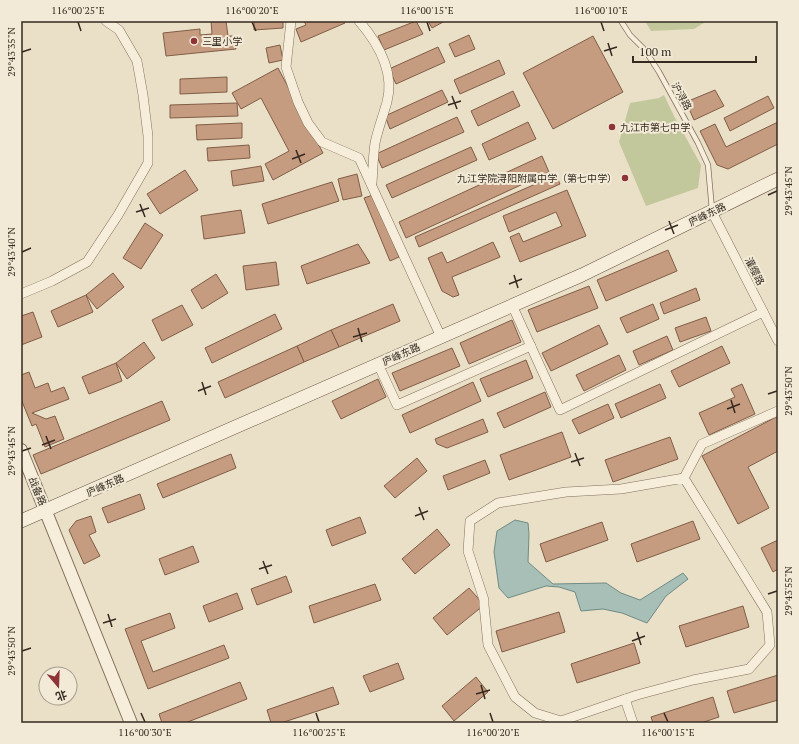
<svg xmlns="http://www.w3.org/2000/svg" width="799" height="744" viewBox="0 0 799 744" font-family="'PT Serif','Noto Sans SC',serif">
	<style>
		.green { fill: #c3c89c }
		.water { fill: #a8bfb7; stroke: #6f8c84 }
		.building { fill: #c59c80; stroke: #815d46 }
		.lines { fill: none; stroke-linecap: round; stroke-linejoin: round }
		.service-casing { stroke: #84725e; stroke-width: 6 }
		.minor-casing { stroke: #84725e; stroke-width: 10 }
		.tertiary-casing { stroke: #84725e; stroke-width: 14 }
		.secondary-casing { stroke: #665341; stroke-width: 14 }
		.service { stroke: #f6edda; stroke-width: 4.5 }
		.minor { stroke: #f6edda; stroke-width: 9 }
		.tertiary { stroke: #f6edda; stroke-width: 12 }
		.secondary { stroke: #f6edda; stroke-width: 13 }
		.ticks { fill: none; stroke: #362a20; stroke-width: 1.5 }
		.poi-dot { fill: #8e3336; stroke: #f2ead6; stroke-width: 1.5 }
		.labels { text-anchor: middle; stroke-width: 4; stroke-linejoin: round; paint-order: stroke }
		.poi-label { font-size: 10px; fill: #362a20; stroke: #f2ead6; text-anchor: start }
		.street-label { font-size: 10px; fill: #362a20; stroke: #f2ead6 }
		.neatline { fill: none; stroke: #362a20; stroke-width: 1.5 }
		.ticks-label { font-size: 10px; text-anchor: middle; fill: #362a20 }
	</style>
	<rect width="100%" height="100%" fill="#eadfc7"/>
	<g class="green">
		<path d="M645 21H707L694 29 651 31Z"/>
		<path d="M664 95 674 116 701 165 698 188 646 206 619 142 630 103 659 98Z"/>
	</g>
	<path class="water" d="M515 520 528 523 529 534 528 562 553 584 606 583 621 593 640 600 683 573 688 579 666 596 647 623 622 613 603 609 581 611 575 592 559 587 546 586 508 598 499 588 494 552 497 531Z"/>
	<g class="building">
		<path d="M211 21H226L228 36H234L236 49 166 56 163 33 200 29V35L212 34Z"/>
		<path d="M254 21H283V28L254 30Z"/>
		<path d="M304 21H344L345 23 301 42 296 29 306 25Z"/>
		<path d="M416 21 423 34 384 50 378 36Z"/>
		<path d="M428 21H445L432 28Z"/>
		<path d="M469 35 475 49 455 57 449 44Z"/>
		<path d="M593 36 623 92 553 129 523 73Z"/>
		<path d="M280 45 283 60 269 63 266 48Z"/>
		<path d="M438 47 445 62 396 84 389 69Z"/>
		<path d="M499 60 505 74 460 94 454 80Z"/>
		<path d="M278 68 323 153 273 180 265 164 289 151 261 98 241 109 232 93Z"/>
		<path d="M227 77V92L180 94V79Z"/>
		<path d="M442 90 448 102 390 129 385 116Z"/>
		<path d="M715 90 724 106 694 120 686 102Z"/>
		<path d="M513 91 520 106 478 126 471 111Z"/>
		<path d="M768 96 774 108 730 131 724 118Z"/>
		<path d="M237 103 238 116 170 118V105Z"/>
		<path d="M457 117 464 132 382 168 376 154Z"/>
		<path d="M528 122 536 139 489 160 482 144Z"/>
		<path d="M778 122V144L728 169 717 165 700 131 715 124 726 147Z"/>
		<path d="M242 123V138L197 140 196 125Z"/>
		<path d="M249 145 250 158 208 161 207 148Z"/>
		<path d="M471 147 477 160 392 198 386 185Z"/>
		<path d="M542 156 549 172 406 238 399 222Z"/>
		<path d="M261 166 264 181 233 186 231 171Z"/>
		<path d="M185 170 198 190 160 214 147 194Z"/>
		<path d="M357 174 362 196 343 200 338 179Z"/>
		<path d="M556 175 560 184 419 247 415 237Z"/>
		<path d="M332 182 339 201 268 224 262 204Z"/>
		<path d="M567 190 586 236 520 262 510 237 519 233 523 242 562 226 556 212 509 232 503 216Z"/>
		<path d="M373 195 399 257 390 261 364 198Z"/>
		<path d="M241 210 245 233 204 239 201 216Z"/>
		<path d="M145 223 163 235 141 269 123 258Z"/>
		<path d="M493 242 500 257 452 277 459 295 453 297 442 291 428 258 442 252 447 263Z"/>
		<path d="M358 244 370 263 307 284 301 266Z"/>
		<path d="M668 250 677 271 606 301 597 280Z"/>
		<path d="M276 262 279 285 246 290 243 266Z"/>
		<path d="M113 273 124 287 97 309 86 295Z"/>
		<path d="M216 274 228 293 202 309 191 290Z"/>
		<path d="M589 286 598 308 537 332 528 310Z"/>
		<path d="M696 288 700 300 664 314 660 303Z"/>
		<path d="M86 295 93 312 58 327 51 311Z"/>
		<path d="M393 304 400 321 339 347 331 330Z"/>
		<path d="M653 304 659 319 627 333 620 318Z"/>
		<path d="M182 305 193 325 162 341 152 320Z"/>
		<path d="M33 312 42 337 21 345V316Z"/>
		<path d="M275 314 282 329 212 363 205 348Z"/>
		<path d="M706 317 711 331 680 342 675 328Z"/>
		<path d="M512 320 521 342 469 364 460 343Z"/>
		<path d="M599 325 608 344 551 371 542 353Z"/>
		<path d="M331 330 339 347 304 362 297 346Z"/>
		<path d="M667 336 673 350 639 365 633 351Z"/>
		<path d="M144 342 155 358 127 379 116 363Z"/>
		<path d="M297 346 304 362 225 398 218 382Z"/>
		<path d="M722 346 730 363 679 387 671 371Z"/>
		<path d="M452 348 460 366 400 391 392 373Z"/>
		<path d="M619 355 626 370 584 391 576 375Z"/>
		<path d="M526 360 533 378 488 397 480 379Z"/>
		<path d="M116 363 122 381 89 394 82 377Z"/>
		<path d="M29 372 35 388 48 383 51 392 64 387 69 399 32 413 46 419 55 416 64 439 45 447 36 424 32 426 21 399V375Z"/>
		<path d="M378 379 386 397 341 419 332 401Z"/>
		<path d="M473 382 481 401 410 433 402 415Z"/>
		<path d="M660 384 666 398 621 418 615 404Z"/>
		<path d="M742 384 755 414 709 435 699 413 735 397 731 389Z"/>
		<path d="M545 392 551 407 504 428 497 413Z"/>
		<path d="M162 401 170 420 41 474 33 455Z"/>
		<path d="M608 404 614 418 579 434 572 420Z"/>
		<path d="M778 416V451L748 467 769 508 738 524 702 456Z"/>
		<path d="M483 419 488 432 447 448 437 444 435 439Z"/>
		<path d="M562 432 571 457 509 480 500 455Z"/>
		<path d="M670 437 678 459 613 482 605 460Z"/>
		<path d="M231 454 236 468 163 498 157 484Z"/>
		<path d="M417 458 427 471 395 498 384 486Z"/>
		<path d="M485 460 490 473 448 490 443 476Z"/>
		<path d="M140 494 145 509 108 523 102 508Z"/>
		<path d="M91 516 96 532 89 535 100 556 84 564 69 530 76 521Z"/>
		<path d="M360 517 366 533 332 546 326 530Z"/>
		<path d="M693 521 700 539 637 562 631 544Z"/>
		<path d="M602 522 608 540 546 562 540 544Z"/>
		<path d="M437 529 450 545 415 574 402 559Z"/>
		<path d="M778 540V569L773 572 761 548Z"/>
		<path d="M193 546 199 562 165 575 159 559Z"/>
		<path d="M286 576 292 592 257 605 251 589Z"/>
		<path d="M375 584 381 600 314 623 309 606Z"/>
		<path d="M469 588 484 605 447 635 433 618Z"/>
		<path d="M237 593 243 609 209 622 203 606Z"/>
		<path d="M743 606 749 627 686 647 679 626Z"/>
		<path d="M559 612 565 632 502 652 496 631Z"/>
		<path d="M170 613 175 628 141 641 153 672 224 645 229 658 148 689 125 629Z"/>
		<path d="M634 643 640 663 577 683 571 664Z"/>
		<path d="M398 663 404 679 370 692 363 676Z"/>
		<path d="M778 675V700L734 713 727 691Z"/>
		<path d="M476 677 488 692 454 721 442 706Z"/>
		<path d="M240 682 247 699 185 723H162L159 714Z"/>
		<path d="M333 687 339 704 281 723H271L267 710Z"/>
		<path d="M713 697 719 717 701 723H653L651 717Z"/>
	</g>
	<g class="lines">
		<g class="service-casing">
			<path id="service" d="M621 21 630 35 645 50 659 72 698 143 708 165 712 210"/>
		</g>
		<g class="minor-casing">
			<g id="minor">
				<path d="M291 21 286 67 298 102 308 123 322 142 359 158 441 337"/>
				<path d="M359 21C378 43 395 71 387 102 383 116 378 129 375 143 373 157 373 170 372 183"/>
				<path d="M712 212 778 341"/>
				<path d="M21 294 52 281 87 262 118 215 148 163V136L143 95 137 61 119 30 106 21"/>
				<path d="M512 305 560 410 763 312"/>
				<path d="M378 364 397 405 531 346"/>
				<path d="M684 478 767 612 770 645 749 669 693 680 637 695 561 721 535 713 515 697 488 645 484 605V600L468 551 470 521 498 503 566 492 621 489Z"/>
				<path d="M684 478 702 444 778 411"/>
				<path d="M625 699 633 723"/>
			</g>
		</g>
		<g class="tertiary-casing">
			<path id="tertiary" d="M21 450 131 723"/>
		</g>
		<g class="secondary-casing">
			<path id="secondary" d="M21 521 582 275 778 179"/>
		</g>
		<use href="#service" class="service"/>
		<use href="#minor" class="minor"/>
		<use href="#tertiary" class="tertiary"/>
		<use href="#secondary" class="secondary"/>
	</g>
	<path class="ticks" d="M78 22 81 31M252 22 256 31M427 22 430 31M601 22 604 31M608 43 612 56M604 51 617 47M22 52 31 49M452 96 457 109M448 105 461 101M296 150 301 163M292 159 305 154M768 195 777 191M140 204 145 217M136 212 149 208M669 221 674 234M665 230 678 225M22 252 31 248M514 275 518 288M509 284 522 279M358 328 362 342M353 337 367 333M202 382 206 395M198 391 211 386M768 394 777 391M731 400 735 413M727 409 740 404M46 436 51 449M42 445 55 440M22 451 31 448M575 453 580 466M571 462 584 458M419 507 424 520M415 516 428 511M263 561 268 574M259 569 272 565M768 594 777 591M108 614 112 627M103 623 116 619M637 632 641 645M632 641 645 636M22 651 31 648M481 685 485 699M476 694 490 690M141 713 145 722M316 713 319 722M490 713 493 722M664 713 668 722"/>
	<g class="poi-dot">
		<circle cx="194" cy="41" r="4"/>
		<circle cx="612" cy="127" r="4"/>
		<circle cx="625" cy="178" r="4"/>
	</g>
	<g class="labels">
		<g class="poi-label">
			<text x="202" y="45">三里小学</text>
			<text x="620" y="131">九江市第七中学</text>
			<text x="617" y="182" text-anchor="end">九江学院浔阳附属中学（第七中学）</text>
		</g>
		<g class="street-label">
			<text transform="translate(682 96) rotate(61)" y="4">沪浔路</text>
			<text transform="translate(707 214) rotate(-26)" y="4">庐峰东路</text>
			<text transform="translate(755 271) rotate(63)" y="4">灌缨路</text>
			<text transform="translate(401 354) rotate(-24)" y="4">庐峰东路</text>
			<text transform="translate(105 485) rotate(-24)" y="4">庐峰东路</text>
			<text transform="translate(38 491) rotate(67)" y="4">战备路</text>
		</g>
	</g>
	<rect width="799" height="744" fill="none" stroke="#f2ead6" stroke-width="44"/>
	<g transform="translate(58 686) rotate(161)"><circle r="19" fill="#f2ead6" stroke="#a79d8d"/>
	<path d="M0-3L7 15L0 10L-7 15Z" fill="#8e3336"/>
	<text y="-6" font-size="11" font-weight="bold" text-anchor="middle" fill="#362a20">北</text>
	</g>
	<path d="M633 56v6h123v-6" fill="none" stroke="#362a20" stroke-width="2"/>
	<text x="639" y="56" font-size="12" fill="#362a20" stroke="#f2ead6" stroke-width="3" paint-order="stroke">100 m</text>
	<rect x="22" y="22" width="755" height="700" class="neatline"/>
	<g class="ticks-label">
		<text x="78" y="14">116°00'25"E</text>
		<text x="252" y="14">116°00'20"E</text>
		<text x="427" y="14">116°00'15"E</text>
		<text x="601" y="14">116°00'10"E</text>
		<text transform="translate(11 52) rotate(-90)" y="4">29°43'35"N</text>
		<text transform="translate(788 191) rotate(-90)" y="4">29°43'45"N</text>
		<text transform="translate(11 252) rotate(-90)" y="4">29°43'40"N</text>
		<text transform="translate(788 391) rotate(-90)" y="4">29°43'50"N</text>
		<text transform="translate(11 451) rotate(-90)" y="4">29°43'45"N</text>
		<text transform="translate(788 591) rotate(-90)" y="4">29°43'55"N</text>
		<text transform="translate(11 651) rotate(-90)" y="4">29°43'50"N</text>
		<text x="145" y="736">116°00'30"E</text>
		<text x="319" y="736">116°00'25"E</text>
		<text x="493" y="736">116°00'20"E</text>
		<text x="668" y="736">116°00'15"E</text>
	</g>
</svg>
